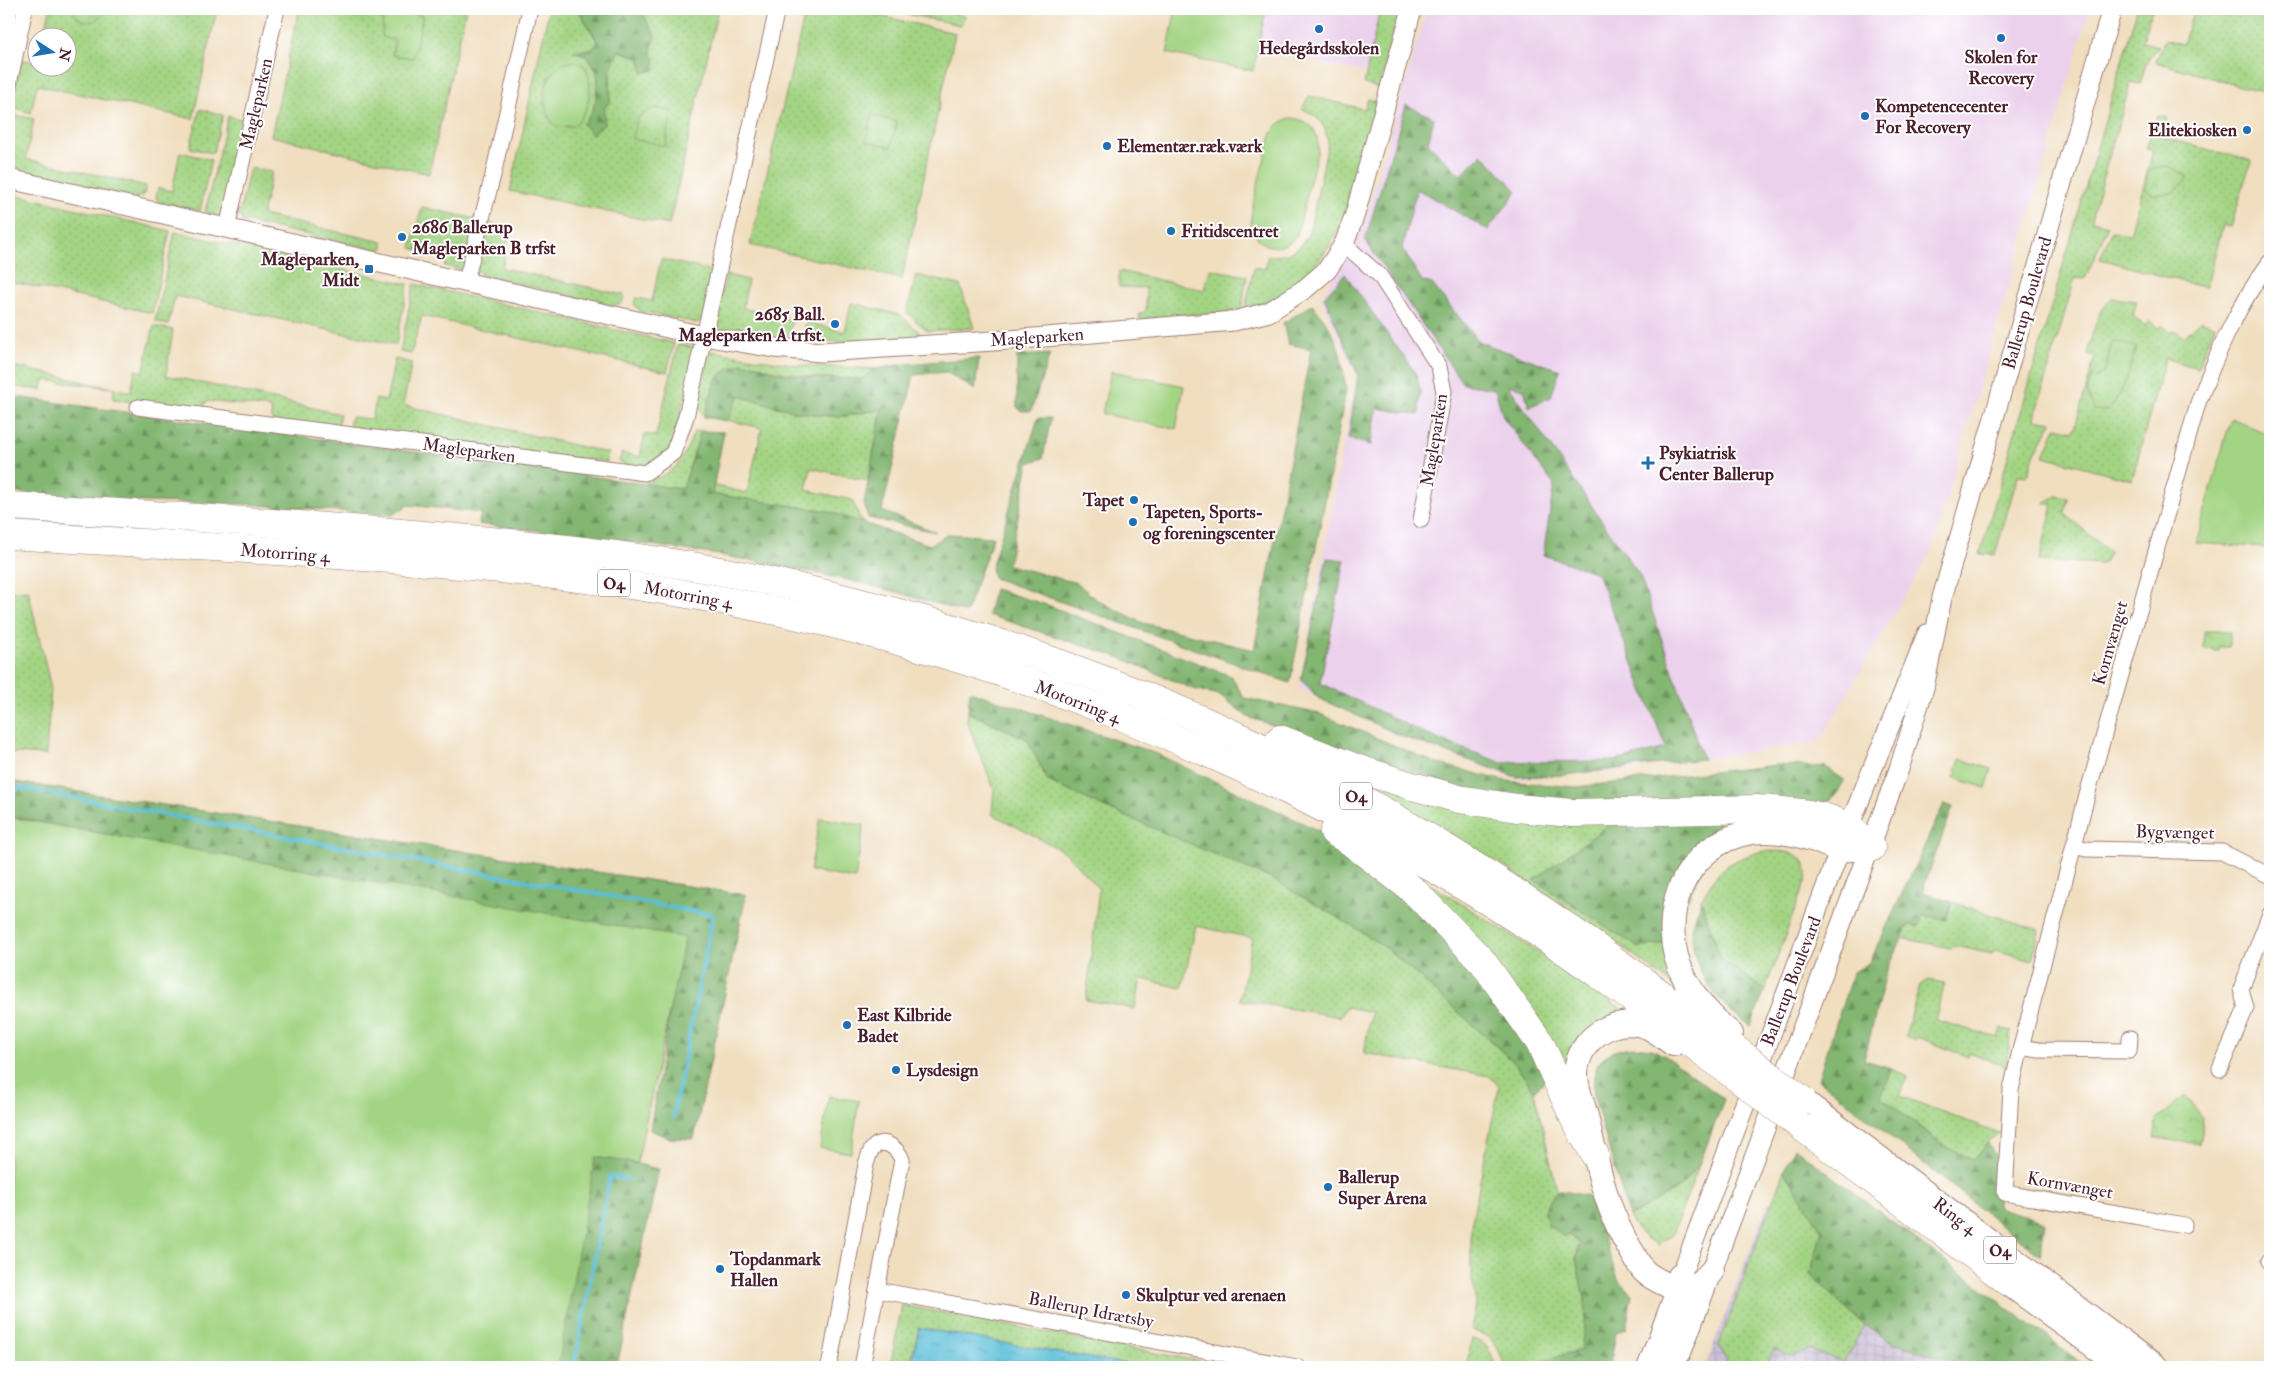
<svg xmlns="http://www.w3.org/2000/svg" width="2279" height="1376" viewBox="0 0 2279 1376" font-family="'IM FELL Double Pica',serif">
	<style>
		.built { fill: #ebd1ec }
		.industrial { fill: url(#industrial-grid) }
		.grass { fill: url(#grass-dots); stroke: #767a57 }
		.forest { fill: url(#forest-firs); stroke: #666a4e }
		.park { fill: url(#park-crowns); stroke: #767a57 }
		.pitch { fill: #a3d483; stroke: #767a57 }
		.water { fill: url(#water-ripples); stroke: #526f82 }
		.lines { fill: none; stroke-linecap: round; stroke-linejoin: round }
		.stream { stroke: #5abfd8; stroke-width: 4 }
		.minor-casing { stroke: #9d7e75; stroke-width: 17 }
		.tertiary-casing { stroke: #9d7e75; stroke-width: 21 }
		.primary-casing { stroke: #9d7e75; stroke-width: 26 }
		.motorway-casing { stroke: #9d7e75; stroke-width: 29 }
		.minor { stroke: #fff; stroke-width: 15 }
		.tertiary { stroke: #fff; stroke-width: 19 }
		.primary { stroke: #fff; stroke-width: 24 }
		.motorway { stroke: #fff; stroke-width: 28 }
		.motorway-bridge-casing { stroke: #9d7e75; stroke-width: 29; stroke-linecap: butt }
		.motorway-bridge { stroke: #fff; stroke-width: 28 }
		.poi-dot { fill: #1f6fb2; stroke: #fff; stroke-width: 2 }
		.labels { text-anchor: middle; stroke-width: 4; stroke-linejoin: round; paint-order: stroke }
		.shield { fill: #fff; stroke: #80626b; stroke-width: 1 }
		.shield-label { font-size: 16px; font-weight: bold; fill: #4a1f2b }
		.poi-label { font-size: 18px; font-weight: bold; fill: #4a1f2b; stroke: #fff; text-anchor: start }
		.street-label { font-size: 18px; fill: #4a1f2b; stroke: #fff }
	</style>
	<defs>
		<pattern id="industrial-grid" width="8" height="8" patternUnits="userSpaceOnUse" patternTransform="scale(1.25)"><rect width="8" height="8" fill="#cbbfd6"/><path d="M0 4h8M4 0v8" fill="none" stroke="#b0a4b8"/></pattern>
		<pattern id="grass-dots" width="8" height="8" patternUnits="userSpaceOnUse" patternTransform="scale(1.25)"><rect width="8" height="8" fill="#a3d483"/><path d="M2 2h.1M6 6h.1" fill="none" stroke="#8eb671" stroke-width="1.8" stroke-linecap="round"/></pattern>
		<pattern id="forest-firs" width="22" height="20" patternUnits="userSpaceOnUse" patternTransform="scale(1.25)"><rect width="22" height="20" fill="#82b671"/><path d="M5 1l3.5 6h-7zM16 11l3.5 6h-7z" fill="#6c935d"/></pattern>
		<pattern id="park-crowns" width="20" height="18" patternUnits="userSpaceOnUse" patternTransform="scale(1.25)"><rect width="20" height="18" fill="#a3d483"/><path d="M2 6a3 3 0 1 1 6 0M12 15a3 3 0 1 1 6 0" fill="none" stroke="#8eb671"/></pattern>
		<pattern id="water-ripples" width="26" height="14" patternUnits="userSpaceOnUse" patternTransform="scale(1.25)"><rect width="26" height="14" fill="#5abfd8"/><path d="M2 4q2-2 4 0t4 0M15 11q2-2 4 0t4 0" fill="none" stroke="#4c9baf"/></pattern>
	</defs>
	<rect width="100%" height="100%" fill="#fff"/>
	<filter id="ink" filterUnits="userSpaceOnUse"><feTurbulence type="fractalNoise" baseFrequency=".02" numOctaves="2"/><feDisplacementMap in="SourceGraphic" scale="10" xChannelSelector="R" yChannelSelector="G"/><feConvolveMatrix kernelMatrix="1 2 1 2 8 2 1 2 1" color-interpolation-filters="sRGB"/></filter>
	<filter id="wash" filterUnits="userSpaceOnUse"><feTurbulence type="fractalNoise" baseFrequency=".0096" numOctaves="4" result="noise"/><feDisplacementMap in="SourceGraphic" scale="20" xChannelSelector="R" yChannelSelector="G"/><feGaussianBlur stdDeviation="1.12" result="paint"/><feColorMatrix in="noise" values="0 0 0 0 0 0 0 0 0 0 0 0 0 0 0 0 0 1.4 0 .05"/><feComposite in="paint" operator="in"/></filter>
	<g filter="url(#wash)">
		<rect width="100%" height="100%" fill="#f0debf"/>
		<g class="built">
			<path d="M1266 9H1380L1366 73 1257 50Z"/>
			<path d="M1427 9H2090L1931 551 1819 742 1619 771 1517 779 1405 739 1299 689 1356 376 1321 298 1362 230Z"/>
		</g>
		<path class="industrial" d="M1769 1202 2023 1367H1705Z"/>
		<g class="grass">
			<path d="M50 9H217L193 119 37 85 31 113 11 107 21 59 37 63 38 68H68V38L44 37Z"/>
			<path d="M299 9H466L429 174 271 136Z"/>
			<path d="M549 9H578L598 43 593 49 574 51 588 57 598 74 596 97 604 124V108L610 101V70L619 50 639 58 651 53 635 9H718L669 225 510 191Z"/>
			<path d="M806 9H850L955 33 902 279 750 245Z"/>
			<path d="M881 9H936L965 16 961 25Z"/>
			<path d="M1380 9H1401L1379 88 1364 84Z"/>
			<path d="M2137 9H2152L2143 42 2159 46 2146 63 2140 84 2131 82 2093 211 2092 221 2108 225 2085 279 2075 278 2037 408 2035 419 2052 422 2035 453 2027 476 2018 475 1995 555 1980 554Z"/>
			<path d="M2194 9H2270V95L2156 62 2165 39 2183 44Z"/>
			<path d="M1309 96 1364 109 1368 99 1374 101 1376 105C1355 179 1348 258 1274 298 1265 302 1255 305 1245 309L1254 267 1265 269 1268 256C1288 257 1303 250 1310 229L1328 143C1326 125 1318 115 1302 109Z"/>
			<path d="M200 109 223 115 213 153 190 148Z"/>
			<path d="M9 114 34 119 26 159 146 186 144 194 137 198 9 168Z"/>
			<path d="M2157 115 2167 118 2162 137 2221 153 2230 154 2251 161 2231 227 2223 225 2206 288 2100 259 2111 231 2130 234 2153 151 2146 149Z"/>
			<path d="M228 116 248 121 227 212 220 216 205 212Z"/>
			<path d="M180 152 211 160 200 211 159 202 156 198 158 188 172 191Z"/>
			<path d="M250 168 272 172 262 215 383 242V248L380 250 242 221 239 215Z"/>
			<path d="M9 193 170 231 152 313 9 281Z"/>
			<path d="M422 207 476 219 465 266 460 269 445 266 446 258 411 248Z"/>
			<path d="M486 222 511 227 502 268 624 295 622 303 613 306 481 275 476 268Z"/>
			<path d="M175 232 408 284 396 345 175 296 168 325 155 321Z"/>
			<path d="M661 259 715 272 704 318 697 323 640 311 634 304 636 298 652 301Z"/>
			<path d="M1210 269 1247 276 1241 311 1140 319 1139 314 1146 311V288L1119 287V271L1204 290Z"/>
			<path d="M726 275 748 280 743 308 792 320 789 335 782 340 719 329 715 321Z"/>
			<path d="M916 275 960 285 974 328 928 331 907 313Z"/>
			<path d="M414 284 674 343 667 372 422 316 411 354 400 352Z"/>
			<path d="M2113 298 2137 301 2133 316 2145 327 2150 321 2159 329 2162 325 2171 333 2175 330 2184 337 2201 320 2215 326 2197 368 2165 358 2132 480 2044 456 2056 427 2074 431 2095 357 2087 354C2093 334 2096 311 2113 298Z"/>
			<path d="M851 303 901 315 925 338 844 342 807 340 803 337 806 322 845 332Z"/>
			<path d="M154 326 173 330 166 375 340 414 337 430 272 421 271 408 206 401 202 413 113 399 114 388 131 392 135 370 143 372Z"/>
			<path d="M678 344 698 348 671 450 639 470 619 462 622 453 640 457 645 434 656 436Z"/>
			<path d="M710 351 798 365 874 369 863 379C827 378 791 378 757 365L716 379 704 417 698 407Z"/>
			<path d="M395 359 412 363 403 405 608 453 607 462 354 432 349 425 351 417 372 419 376 399 386 401Z"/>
			<path d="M9 365 112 388 44 380 42 390 9 386Z"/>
			<path d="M739 396 797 412 839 417 882 409 868 481 811 468 806 490 852 500 863 524 827 511 711 494 712 485 747 493 762 428 727 420Z"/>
			<path d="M701 431 683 489 643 484C677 471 681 465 694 432Z"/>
			<path d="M2056 496 2068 498 2065 514 2110 552 2103 564 2039 561 2053 505 2044 503Z"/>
			<path d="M28 590 51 688 46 755 9 753V592Z"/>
			<path d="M968 712 1027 739 1048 781 1106 808 1220 855 1272 879 1354 927 1390 951 1513 1061 1534 1091 1557 1190 1544 1210 1579 1244 1576 1258 1586 1310 1581 1350 1544 1360 1530 1367H1505C1497 1344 1494 1337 1471 1330L1476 1303 1471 1273V1226L1499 1087 1494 1080 1489 1076 1364 1053 1371 1012 1346 1007 1340 1017 1240 1000 1252 938 1196 926 1182 988 1141 979 1135 1009 1086 1000 1099 889 1065 852 992 814 994 789 967 722Z"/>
			<path d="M1357 781 1610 824 1534 880 1668 942 1681 981 1676 988C1577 909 1468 841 1357 781Z"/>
			<path d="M1762 851C1783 851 1809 850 1807 877L1765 990 1721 959 1701 900C1719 868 1726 862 1762 851Z"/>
			<path d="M1401 866 1551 960 1629 1014 1612 1020 1569 1084Z"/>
			<path d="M1952 902 2039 930 2032 961 1996 950 1992 954 1956 946 1951 948 1901 938 1908 925 1923 915 1946 920Z"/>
			<path d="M1929 980 1945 983 1935 1020 1998 1038 2001 1028 2011 1031 2006 1067 1969 1052 1968 1057 1917 1037 1915 1041 1905 1036 1920 985Z"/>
			<path d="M1891 1068 1908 1076 1900 1096 1999 1133 1972 1160 1948 1148 1881 1097Z"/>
			<path d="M1701 1160 1672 1236 1660 1242 1659 1245C1644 1239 1637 1231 1629 1217L1684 1184Z"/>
			<path d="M1784 1170 1822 1231 1810 1274 1864 1325 1844 1362 1811 1350 1791 1356 1774 1348 1766 1367H1729L1719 1345Z"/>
			<path d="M902 1305 1230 1367H1142L919 1328 909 1367H890Z"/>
			<path d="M1472 1339C1488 1342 1491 1353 1496 1367H1466Z"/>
		</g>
		<g class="forest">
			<path d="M578 9H635L636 11 643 14 655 35 651 53 654 57 655 70 643 73 639 58 619 50 610 70V101L604 108V124L592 135 583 124C598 110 606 71 587 57 583 54 577 52 573 51L592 50 598 42Z"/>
			<path d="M1406 105 1434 118 1428 143 1460 175 1482 154 1517 191 1488 230 1417 189 1402 248 1422 281 1432 284 1479 342 1560 370 1551 397 1529 407 1524 389 1508 385 1640 576 1703 759 1565 775 1516 777 1406 738 1318 698 1301 679 1327 558 1345 560 1320 683 1437 739 1500 762 1615 761 1666 748 1597 573 1543 555 1554 485 1503 417 1495 389 1463 384 1365 240Z"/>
			<path d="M1345 274 1416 374 1420 389 1419 415 1377 408 1371 445 1348 439 1358 375 1324 297Z"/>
			<path d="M1312 305C1339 334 1341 353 1346 391L1290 683 994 578 991 568 1038 418H1051L1043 458 1029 463 1008 565 1077 583 1097 600 1143 623 1254 650 1311 349 1288 344 1283 323Z"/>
			<path d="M1050 354 1031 411H1021L1017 407V356Z"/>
			<path d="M979 358 975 390 946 372 914 375 882 511 936 532 868 518 864 503 882 409 839 417 797 412 739 396 727 421 704 417 716 379 729 368 742 364 757 365 775 372 815 378 863 379 874 369 905 364Z"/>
			<path d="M9 396 683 489 701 431 724 432 712 494 827 511 930 545 948 534 993 537 966 613C809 561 643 543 479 524L481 513 408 505 392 515 245 504 103 501 9 492Z"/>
			<path d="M994 589 1050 606 1231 676 1244 698 1320 714 1436 763 1505 781 1576 787 1777 765 1826 767 1844 780 1837 794 1825 804 1496 799 1248 717 1220 695 1193 689 1121 658 988 615Z"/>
			<path d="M970 691 1157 754 1330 836 1377 875 1477 966 1550 1076 1534 1091 1513 1061 1390 951 1354 927 1272 879 1106 808 1048 781 1027 739 968 712Z"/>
			<path d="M9 781 746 895 694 1139 669 1138 650 1130 681 943 9 816Z"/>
			<path d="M1944 804 1953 807 1922 892 1952 902 1946 920 1923 915 1919 926 1908 925 1886 973 1864 1060 1891 1068 1881 1097 1948 1148 1972 1160 1988 1144 1999 1160 1997 1207 2045 1222 2040 1256 1818 1079 1853 972 1869 964Z"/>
			<path d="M1708 816 1728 829 1718 835 1668 942 1639 948 1534 880 1610 824Z"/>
			<path d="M1701 900 1721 959 1765 990 1751 1026C1720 1006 1692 973 1692 934 1692 923 1698 910 1701 900Z"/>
			<path d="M1634 1047 1652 1049 1667 1057 1724 1099 1701 1160 1684 1184 1629 1217 1594 1097C1591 1064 1601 1050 1634 1047Z"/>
			<path d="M1794 1148 2087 1367H1964L1962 1365 1893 1343 1864 1325 1810 1274 1822 1231 1784 1170Z"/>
			<path d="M592 1154 659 1169 618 1361 614 1367H549Z"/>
			<path d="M1557 1190 1594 1197 1608 1252 1619 1281 1632 1294 1626 1329 1616 1332 1611 1361 1606 1367H1530L1544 1360 1581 1350 1586 1310 1576 1258 1581 1244 1569 1234 1564 1237 1548 1225 1544 1210Z"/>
		</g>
		<g class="park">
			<path d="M72 9H106C98 25 79 26 72 9Z"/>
			<path d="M395 10 408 11 423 16 413 58 392 55 395 41 382 37 383 12Z"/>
			<path d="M654 108 672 111 665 146 632 139 637 118Z"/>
			<path d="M872 115 897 122 891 147 866 141Z"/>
			<path d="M2167 166 2186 175V182L2172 193 2154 195 2146 190 2147 173 2153 168Z"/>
			<path d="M2112 341 2136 347C2130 369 2124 393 2108 411L2094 410 2087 392 2092 376 2096 377 2105 371Z"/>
			<path d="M2204 631H2230L2229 647H2218V651H2213V649H2204Z"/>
			<path d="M2186 1096 2203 1118 2199 1144 2154 1138 2157 1119Z"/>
		</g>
		<g class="pitch">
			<path d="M1176 9H1266L1253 71 1167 53Z"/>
			<path d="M574 61 585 66C594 87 590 110 574 126L556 127C536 105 542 66 574 61Z"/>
			<path d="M1290 118C1309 119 1319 130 1318 149L1297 235C1291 243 1281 249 1270 246 1260 244 1253 234 1251 224 1249 210 1266 155 1270 138 1274 127 1279 122 1290 118Z"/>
			<path d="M1111 371 1184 386 1176 429 1102 414Z"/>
			<path d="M2231 418 2270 435V548L2196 543Z"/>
			<path d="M1960 759 1992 769 1986 788 1954 778Z"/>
			<path d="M9 817 685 938 637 1163 595 1157 558 1367H31L9 1363Z"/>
			<path d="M820 818 864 825 855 879 810 871Z"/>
			<path d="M829 1096 859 1101 851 1153 820 1148Z"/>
		</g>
		<path class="water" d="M919 1328 1142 1367H911Z"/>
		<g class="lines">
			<g class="stream">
				<path d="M9 786 713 915 673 1117"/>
				<path d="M574 1367 610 1176 629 1179"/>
			</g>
		</g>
	</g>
	<g filter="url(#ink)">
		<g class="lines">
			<g class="minor-casing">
				<g id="minor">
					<path d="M9 84 25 9"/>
					<path d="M227 228 277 9"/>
					<path d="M1344 244 1380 276 1439 367 1444 392 1421 520"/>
					<path d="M466 281 493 175 530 9"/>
					<path d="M138 407 645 473 673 453 686 417 777 9"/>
					<path d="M2074 846 2086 849 2222 852 2270 876"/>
					<path d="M2021 1047 2039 1050 2129 1051 2130 1038"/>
					<path d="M2220 1069 2246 1008 2241 989 2270 914"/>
					<path d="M2184 1225 2005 1193 2011 1090 2021 1047 2089 788 2198 403C2217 354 2238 304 2270 262"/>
					<path d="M2269 1261H2270"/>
					<path d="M877 1290 1297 1367"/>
					<path d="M829 1367 866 1164C868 1159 869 1152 873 1148 884 1136 898 1149 902 1160L862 1367"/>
				</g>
			</g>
			<g class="tertiary-casing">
				<g id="tertiary">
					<path d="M9 179 703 336 775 348 821 352 1009 340 1234 321 1269 312 1306 288 1327 270 1344 244 1355 214 1412 9"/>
					<path d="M1681 1354 1899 769 1924 688 1942 598 2112 9"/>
					<path d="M1647 1367 1840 849 1927 634"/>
				</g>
			</g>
			<g class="primary-casing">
				<g id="primary">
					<path d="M1731 1034C1713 1019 1696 1000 1685 979 1654 920 1682 843 1752 832 1774 829 1794 833 1815 840 1823 843 1832 848 1840 849 1850 850 1861 848 1871 848"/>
					<path d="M1673 1044C1665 1038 1657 1031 1648 1027 1618 1015 1584 1034 1577 1065 1573 1084 1583 1102 1587 1120 1597 1165 1607 1213 1632 1252 1636 1258 1639 1266 1644 1271 1650 1277 1659 1281 1667 1285 1688 1294 1698 1287 1712 1271"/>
					<path d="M1802 1100 2156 1367"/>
					<path d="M1993 1272 2123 1367"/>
					<path d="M1665 1367C1671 1349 1695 1291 1680 1276"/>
				</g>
			</g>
			<g class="motorway-casing">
				<g id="motorway">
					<path d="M9 506C166 516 323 525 480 540 572 549 664 559 755 578 977 625 1197 703 1394 817 1512 885 1622 964 1731 1046"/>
					<path d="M9 535C229 549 451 556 669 591 974 639 1270 760 1529 927 1596 970 1659 1019 1723 1067"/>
					<path d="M1280 739 1359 769 1409 785 1459 799 1517 808 1572 813 1757 809C1786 811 1822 812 1848 827 1856 832 1864 842 1871 848"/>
					<path d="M1334 832 1348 840 1413 890 1483 962 1540 1043 1574 1118 1595 1155"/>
					<path d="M1802 1127 2009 1282"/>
				</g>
			</g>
			<use href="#minor" class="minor"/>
			<use href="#tertiary" class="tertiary"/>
			<use href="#primary" class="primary"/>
			<use href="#motorway" class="motorway"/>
			<g class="motorway-bridge-casing">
				<g id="motorway-bridge">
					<path d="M1731 1046 1802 1100"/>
					<path d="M1723 1067 1802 1127"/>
				</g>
			</g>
			<use href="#motorway-bridge" class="motorway-bridge"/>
		</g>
	</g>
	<g class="poi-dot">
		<circle cx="1319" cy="29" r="5"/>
		<circle cx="2001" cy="38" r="5"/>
		<circle cx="1865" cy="116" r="5"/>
		<circle cx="2247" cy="130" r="5"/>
		<circle cx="1107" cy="146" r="5"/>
		<circle cx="1171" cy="231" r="5"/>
		<circle cx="402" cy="237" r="5"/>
		<rect x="364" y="264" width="10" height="10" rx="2.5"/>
		<circle cx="835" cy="324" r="5"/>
		<path d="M1645.5 455.5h5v5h5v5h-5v5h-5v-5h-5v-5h5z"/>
		<circle cx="1134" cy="500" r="5"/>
		<circle cx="1133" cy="522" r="5"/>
		<circle cx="847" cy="1025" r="5"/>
		<circle cx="896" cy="1070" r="5"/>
		<circle cx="1328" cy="1187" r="5"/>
		<circle cx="720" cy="1269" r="5"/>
		<circle cx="1126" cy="1295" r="5"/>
	</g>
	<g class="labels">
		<g class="shield">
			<rect x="598" y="569.5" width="32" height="27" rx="4"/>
			<rect x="1340" y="782.5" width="32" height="27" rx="4"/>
			<rect x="1984" y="1236.5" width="32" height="27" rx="4"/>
		</g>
		<g class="shield-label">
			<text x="614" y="589">O4</text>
			<text x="1356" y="802">O4</text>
			<text x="2000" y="1256">O4</text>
		</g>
		<g class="poi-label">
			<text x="1319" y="54" text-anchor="middle">Hedegårdsskolen</text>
			<text x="2001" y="63" text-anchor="middle">Skolen for<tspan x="2001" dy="21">Recovery</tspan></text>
			<text x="1875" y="112">Kompetencecenter<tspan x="1875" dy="21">For Recovery</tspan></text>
			<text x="2237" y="136" text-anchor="end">Elitekiosken</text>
			<text x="1117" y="152">Elementær.ræk.værk</text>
			<text x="412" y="233">2686 Ballerup<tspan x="412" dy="21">Magleparken B trfst</tspan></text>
			<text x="1181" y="237">Fritidscentret</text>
			<text x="359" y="265" text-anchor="end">Magleparken,<tspan x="359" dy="21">Midt</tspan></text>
			<text x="825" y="320" text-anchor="end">2685 Ball.<tspan x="825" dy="21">Magleparken A trfst.</tspan></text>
			<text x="1659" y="459">Psykiatrisk<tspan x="1659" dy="21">Center Ballerup</tspan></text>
			<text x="1124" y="506" text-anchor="end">Tapet</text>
			<text x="1143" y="518">Tapeten, Sports-<tspan x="1143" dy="21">og foreningscenter</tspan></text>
			<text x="857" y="1021">East Kilbride<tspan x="857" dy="21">Badet</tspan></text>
			<text x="906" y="1076">Lysdesign</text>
			<text x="1338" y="1183">Ballerup<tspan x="1338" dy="21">Super Arena</tspan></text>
			<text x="730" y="1265">Topdanmark<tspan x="730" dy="21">Hallen</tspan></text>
			<text x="1136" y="1301">Skulptur ved arenaen</text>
		</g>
		<g class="street-label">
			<text transform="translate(256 104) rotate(-77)" y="6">Magleparken</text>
			<text transform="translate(2027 303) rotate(-74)" y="6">Ballerup Boulevard</text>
			<text transform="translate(1037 337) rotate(-4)" y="6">Magleparken</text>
			<text transform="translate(1434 440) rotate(-81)" y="6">Magleparken</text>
			<text transform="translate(469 450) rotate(8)" y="6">Magleparken</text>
			<text transform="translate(285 553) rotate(4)" y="6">Motorring 4</text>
			<text transform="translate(688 595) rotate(10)" y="6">Motorring 4</text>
			<text transform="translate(2110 643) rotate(-74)" y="6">Kornvænget</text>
			<text transform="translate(1078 702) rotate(21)" y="6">Motorring 4</text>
			<text transform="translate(2175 832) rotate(1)" y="6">Bygvænget</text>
			<text transform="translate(1791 981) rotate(-69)" y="6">Ballerup Boulevard</text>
			<text transform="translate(2070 1185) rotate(10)" y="6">Kornvænget</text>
			<text transform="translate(1955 1216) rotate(37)" y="6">Ring 4</text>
			<text transform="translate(1091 1310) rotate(11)" y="6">Ballerup Idrætsby</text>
		</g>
	</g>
	<rect width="2279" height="1376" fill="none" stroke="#fff" stroke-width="30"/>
	<g transform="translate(52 52) rotate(102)"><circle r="24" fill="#ffffff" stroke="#b7a5aa"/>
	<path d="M0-4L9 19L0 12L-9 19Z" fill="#1f6fb2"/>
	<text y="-8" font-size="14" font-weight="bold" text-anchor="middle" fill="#4a1f2b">N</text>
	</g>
</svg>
